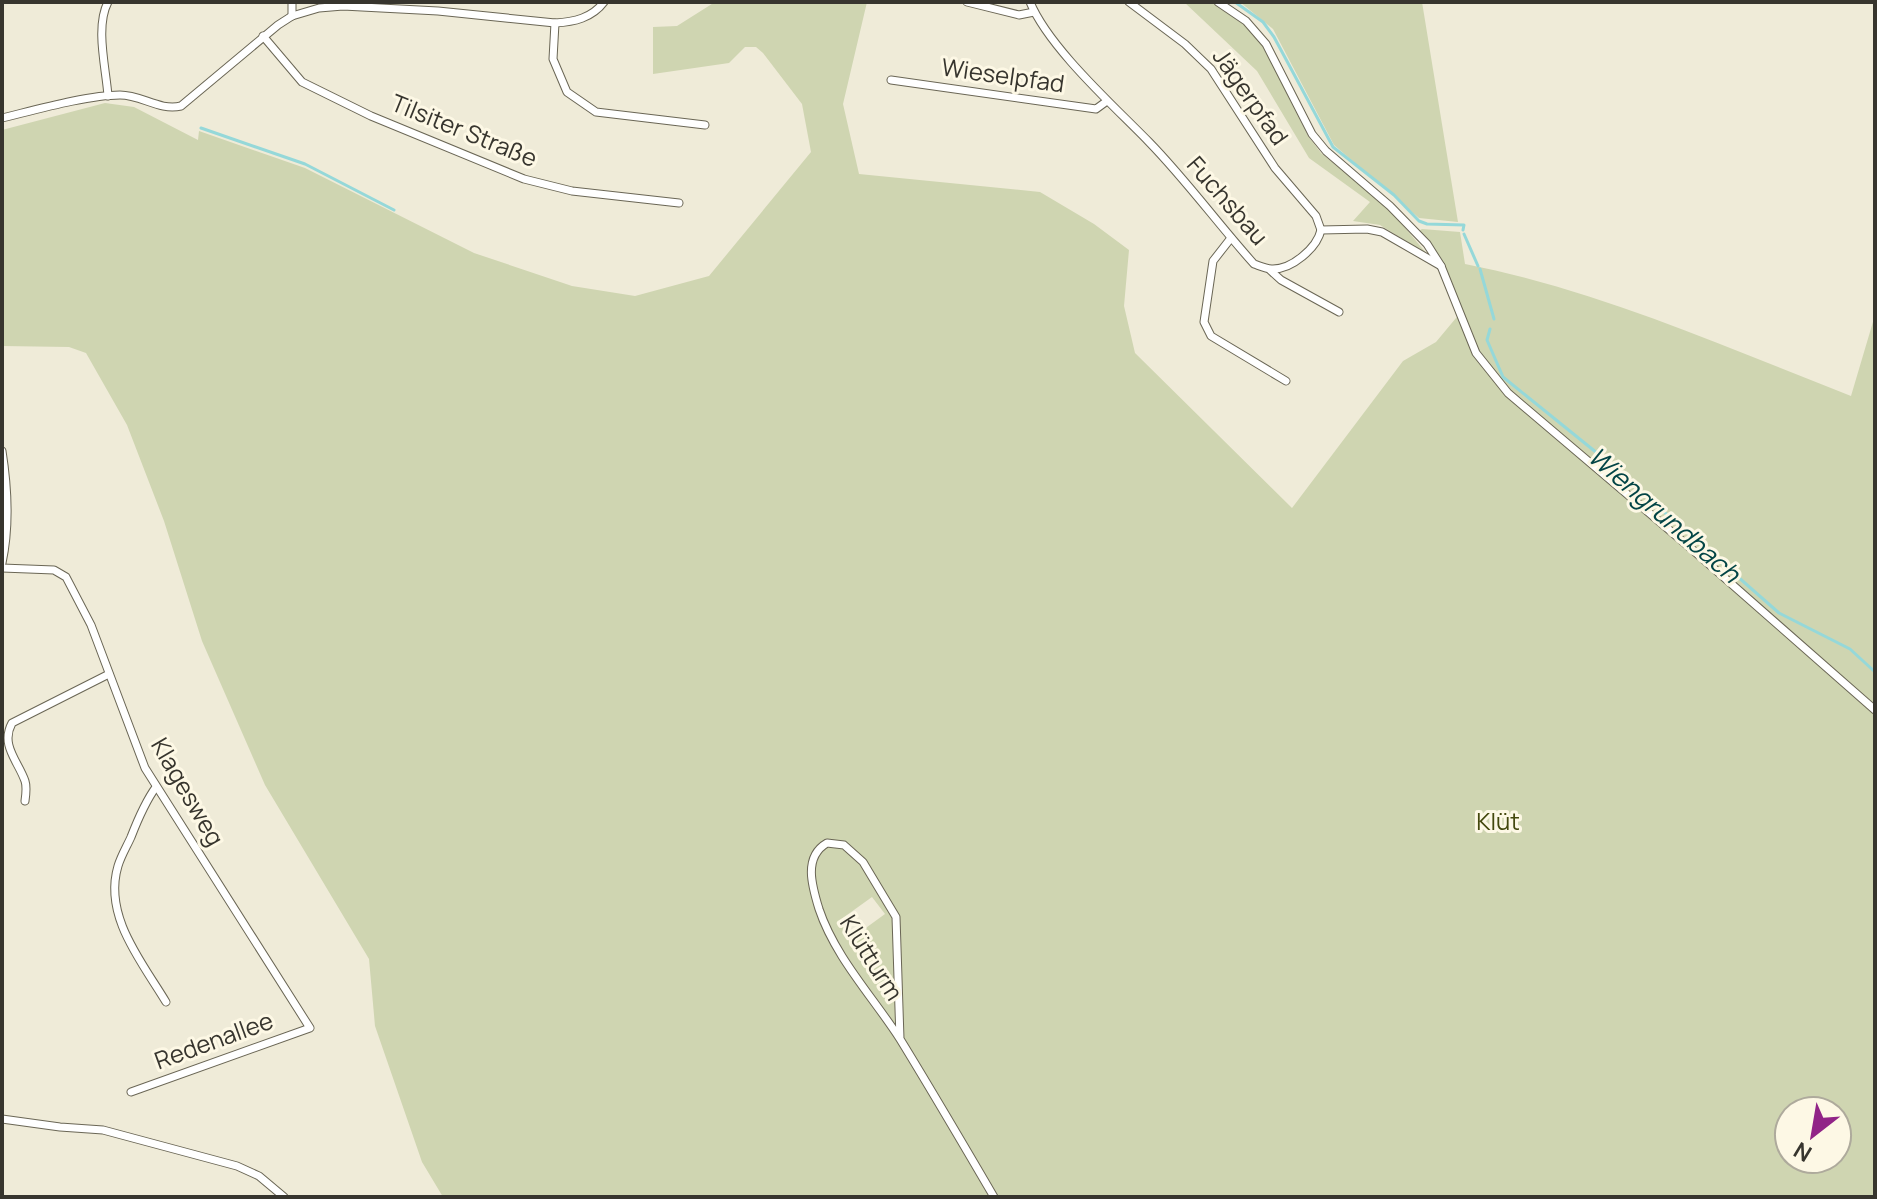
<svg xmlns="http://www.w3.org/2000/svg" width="1877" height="1199" viewBox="0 0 1877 1199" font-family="Manrope,sans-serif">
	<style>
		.green { fill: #cfd5b1; fill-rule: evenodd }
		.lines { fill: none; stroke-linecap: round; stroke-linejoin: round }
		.stream { stroke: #95d8d9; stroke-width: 3 }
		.minor-casing { stroke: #6a6655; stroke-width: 9 }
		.minor { stroke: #fff; stroke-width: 7 }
		.labels { text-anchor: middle; stroke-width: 6; stroke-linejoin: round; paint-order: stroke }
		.street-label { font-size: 24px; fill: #37352e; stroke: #fdf8e5 }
		.park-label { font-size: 24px; fill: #43480d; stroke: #fdf8e5 }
		.water-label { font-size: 26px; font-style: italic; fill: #034546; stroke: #fdf8e5 }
	</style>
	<rect width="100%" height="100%" fill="#efebd8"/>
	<g class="green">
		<path d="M715 2H867L843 104 859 174 1040 192 1094 224 1129 250 1124 306 1135 353 1292 508 1403 361 1436 342 1461 312 1441 266 1417 232 1422 229 1460 232 1465 264C1598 290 1725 347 1851 396L1875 315V1197H443L422 1162 375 1026 369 959 265 785 202 641 164 521 127 425 86 353 69 347 2 346V130L105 103 134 107 198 140 199 131 305 168 474 253 572 286 635 296 709 276 811 152 802 104 763 53 756 47H745L729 63 653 74V27L677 26ZM872 897 885 914 852 938 840 920ZM1789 1111H1837V1159H1789Z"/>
		<path d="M1184 2H1211L1250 29 1262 44 1308 136 1321 153 1391 211 1427 254 1380 225 1353 221 1370 202 1309 158 1257 71Z"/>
		<path d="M1240 2H1422L1458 222 1419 218 1334 145 1273 29Z"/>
	</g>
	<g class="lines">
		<g class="stream">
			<path d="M1235 2 1263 22 1274 37 1333 147 1394 195 1419 221 1427 224 1464 225 1463 230"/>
			<path d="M201 128 305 164 394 210"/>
			<path d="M1464 234 1478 266"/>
			<path d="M1480 269 1494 319"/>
			<path d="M1490 329 1487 340 1503 377 1597 453 1779 613 1850 649 1875 672"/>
		</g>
		<g class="minor-casing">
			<g id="minor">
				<path d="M967 2 1019 15 1034 12"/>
				<path d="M1030 2C1049 48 1114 106 1149 142 1187 181 1218 224 1254 264 1260 266 1266 269 1273 269 1292 269 1317 248 1321 230"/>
				<path d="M1129 2 1185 44 1211 69 1275 168 1316 216 1321 230"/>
				<path d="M1218 2 1246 21 1266 44 1312 134 1326 151 1390 206 1427 244 1441 266 1476 353 1508 393 1694 551 1875 710"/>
				<path d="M292 16V2"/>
				<path d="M555 23 553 59 567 92 596 112 705 125"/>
				<path d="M263 36 302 82 371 116 524 179 572 191 679 203"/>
				<path d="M891 80 1096 109 1107 101"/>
				<path d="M108 96C106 68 95 27 108 2"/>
				<path d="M2 118C35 110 88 95 120 95 142 95 159 111 181 106L278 25 292 16 319 8 343 6 438 11 555 23C574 22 592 18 604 2"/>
				<path d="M1321 230 1367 229 1382 232 1441 266"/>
				<path d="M1231 238 1213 261 1204 322 1211 336 1286 381"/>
				<path d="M1270 270 1281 280 1339 312"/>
				<path d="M2 451C8 489 10 526 2 563"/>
				<path d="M2 568 54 570 66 577 91 625 145 768 310 1028 131 1092"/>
				<path d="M156 787C145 802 138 819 131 837 127 846 121 856 118 866 103 916 142 962 166 1002"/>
				<path d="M25 801C26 794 27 787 25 781 18 761 0 745 12 723L109 674"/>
				<path d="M900 1039 896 917 863 862 844 845 827 843C803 857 812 886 819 909 835 957 873 997 900 1039 932 1091 963 1144 994 1197"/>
				<path d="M2 1119 60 1127 103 1130 237 1166 259 1176 284 1197"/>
			</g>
		</g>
		<use href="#minor" class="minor"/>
	</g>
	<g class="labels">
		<g class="street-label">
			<text transform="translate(1003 76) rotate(8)" y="8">Wieselpfad</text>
			<text transform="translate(1250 97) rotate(55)" y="8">Jägerpfad</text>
			<text transform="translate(464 131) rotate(22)" y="8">Tilsiter Straße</text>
			<text transform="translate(1227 201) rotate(49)" y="8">Fuchsbau</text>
			<text transform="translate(187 792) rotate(60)" y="8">Klagesweg</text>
			<text transform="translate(871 958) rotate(58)" y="8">Klütturm</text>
			<text transform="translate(214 1041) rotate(-20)" y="8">Redenallee</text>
		</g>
		<g class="park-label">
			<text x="1498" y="830">Klüt</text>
		</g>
		<g class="water-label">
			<text transform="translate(1664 515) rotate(41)" y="9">Wiengrundbach</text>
		</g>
	</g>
	<rect width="1877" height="1199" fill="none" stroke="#37352e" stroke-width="8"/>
	<g transform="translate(1813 1135) rotate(211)"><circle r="38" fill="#fdf8e5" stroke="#aeaa9c" stroke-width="2"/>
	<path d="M0-6L14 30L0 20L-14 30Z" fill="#912487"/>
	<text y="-12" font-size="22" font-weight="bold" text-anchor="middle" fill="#37352e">N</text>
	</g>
</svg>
